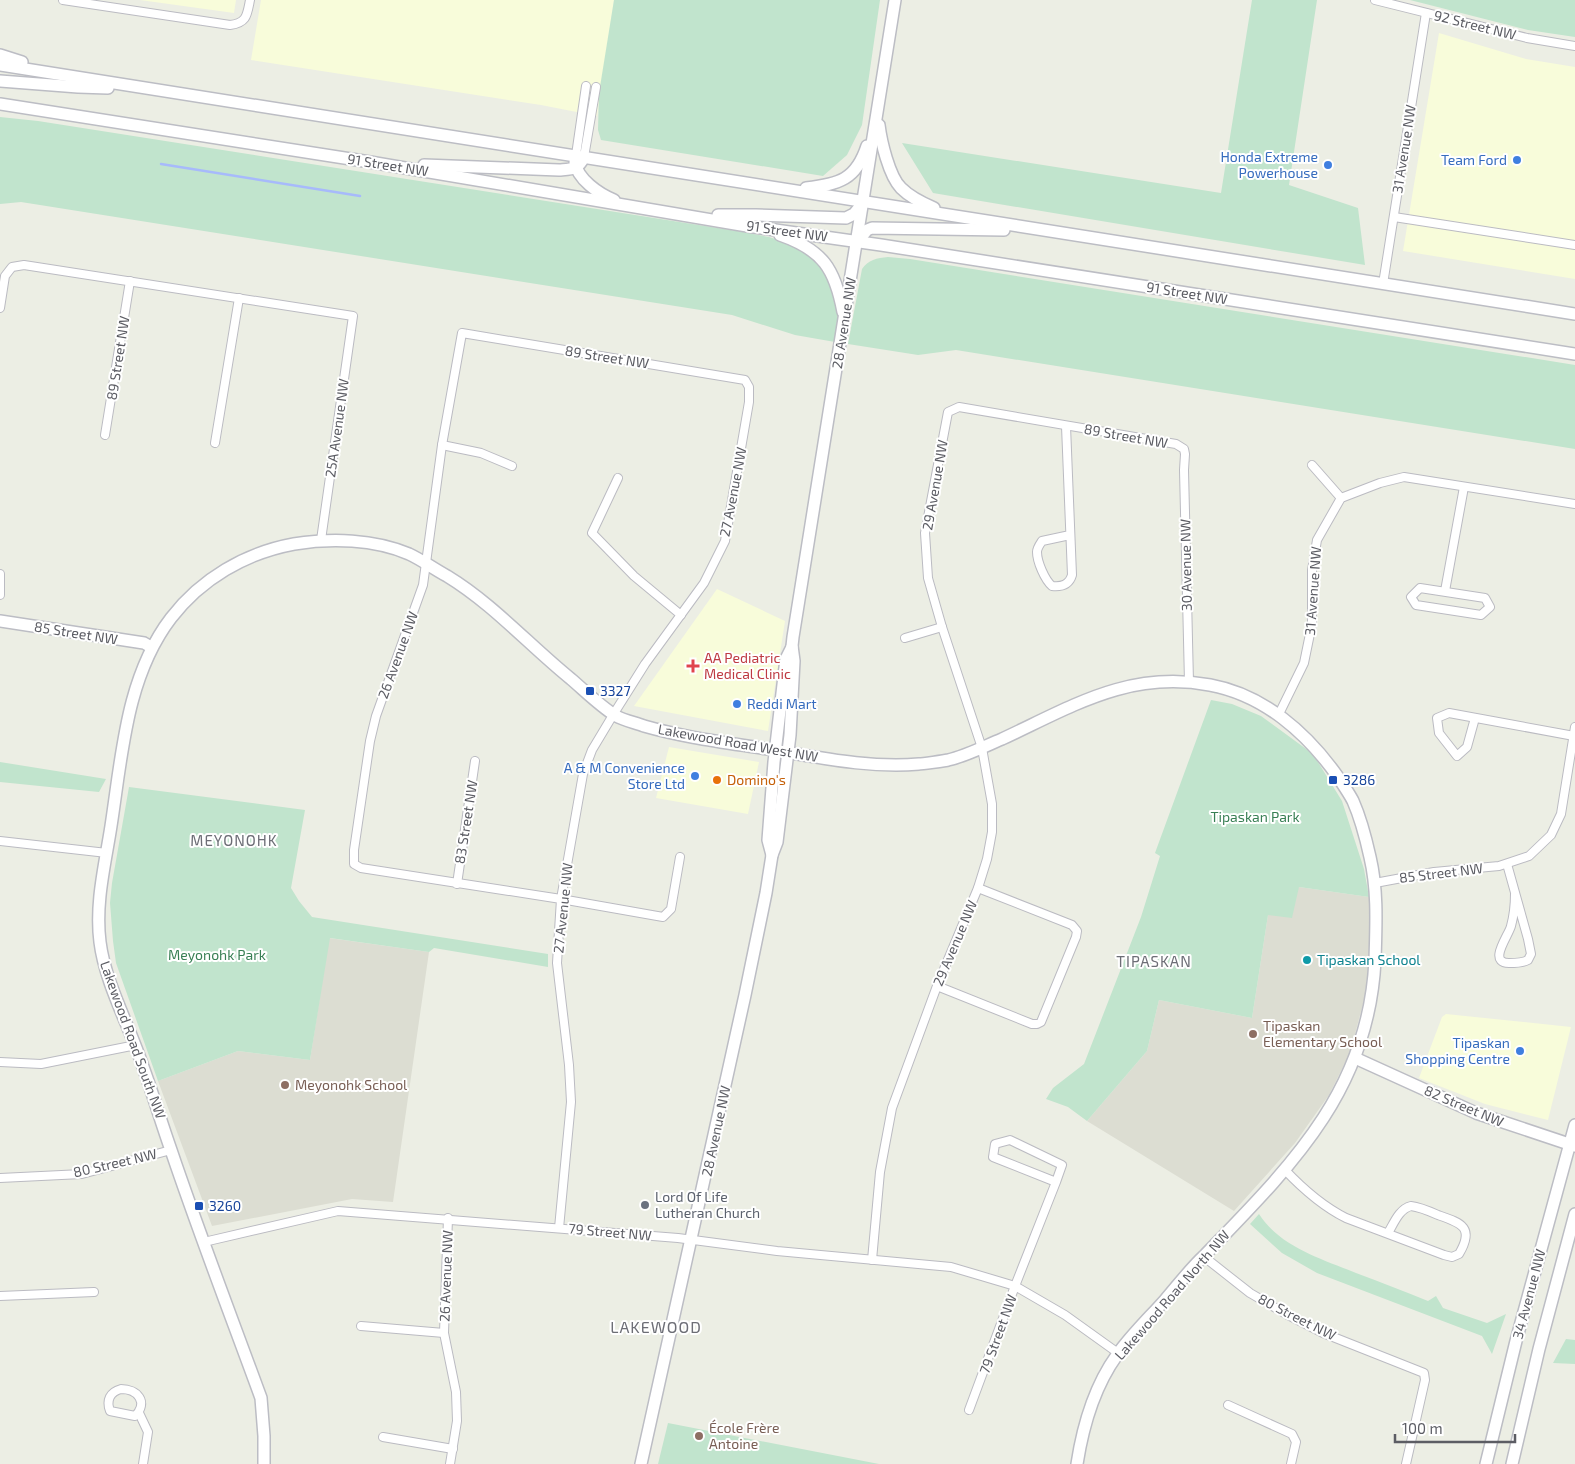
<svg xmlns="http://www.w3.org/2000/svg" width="1575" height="1464" viewBox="0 0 1575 1464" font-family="'Exo 2',sans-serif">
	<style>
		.commercial { fill: #f8fcda }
		.education { fill: #dcddd2 }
		.green { fill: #c1e4cd }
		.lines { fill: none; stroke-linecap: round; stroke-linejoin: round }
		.stream { stroke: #a7bafb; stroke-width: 2.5 }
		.street-casing { stroke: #bbbbc2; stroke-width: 10 }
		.secondary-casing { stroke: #bcbdc4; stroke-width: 14 }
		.street { stroke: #fff; stroke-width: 8 }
		.secondary { stroke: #fff; stroke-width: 11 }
		.shop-dot { fill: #3f7fe0; stroke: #fff; stroke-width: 2 }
		.health-dot { fill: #e0444e; stroke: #fff; stroke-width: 2 }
		.transit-dot { fill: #1a4fb4; stroke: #fff; stroke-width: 2 }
		.food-dot { fill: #e8710a; stroke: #fff; stroke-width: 2 }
		.culture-dot { fill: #0f9aa8; stroke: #fff; stroke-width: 2 }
		.education-dot { fill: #8d6e63; stroke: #fff; stroke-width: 2 }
		.worship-dot { fill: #6b7280; stroke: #fff; stroke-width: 2 }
		.labels { text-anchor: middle; stroke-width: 4; stroke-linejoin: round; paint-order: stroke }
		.street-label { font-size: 14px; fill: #5c5d64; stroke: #fff }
		.shop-label { font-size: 14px; fill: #366cbe; stroke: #fff; text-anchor: end }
		.health-label { font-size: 14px; fill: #be3a42; stroke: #fff; text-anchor: start }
		.transit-label { font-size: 14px; fill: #164399; stroke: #fff; text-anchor: start }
		.food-label { font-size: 14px; fill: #c56008; stroke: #fff; text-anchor: start }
		.park-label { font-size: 14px; fill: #387f54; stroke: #fff }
		.culture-label { font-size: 14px; fill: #0d838f; stroke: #fff; text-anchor: start }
		.education-label { font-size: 14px; fill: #785e54; stroke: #fff; text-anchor: start }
		.worship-label { font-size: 14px; fill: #5b616d; stroke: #fff; text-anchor: start }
		.neighbourhood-label { font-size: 15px; letter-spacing: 1px; fill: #6d6e76; stroke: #fff }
		.quarter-label { font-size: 16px; letter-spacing: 1px; fill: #6d6e76; stroke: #fff }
	</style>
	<rect width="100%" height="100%" fill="#eceee4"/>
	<g class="commercial">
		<path d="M140 0H236L234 13Z"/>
		<path d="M261 0H614L597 116 541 105 251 60Z"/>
		<path d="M1439 33 1526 59 1575 67V279L1403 251Z"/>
		<path d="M717 589 785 621 768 731 634 706Z"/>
		<path d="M669 747 759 762 748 814 656 798Z"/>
		<path d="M1446 1014 1571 1027 1548 1120 1485 1104 1419 1078 1442 1017Z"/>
	</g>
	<g class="education">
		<path d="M1299 887 1369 897 1370 947 1365 996 1350 1053 1329 1095 1295 1143 1234 1211 1087 1121 1147 1051 1159 1000 1252 1018 1268 915Z"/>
		<path d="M329 938 429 952 393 1202 352 1199 212 1226 158 1081 238 1051 310 1060Z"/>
	</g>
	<g class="green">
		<path d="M614 0H880L862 125 847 155 823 176 601 140 598 130 599 93Z"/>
		<path d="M1252 0H1317L1289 185 1358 208 1365 265 933 193 902 143 1221 193Z"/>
		<path d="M1410 0H1575V37L1528 30Z"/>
		<path d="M0 117 38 121 743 232 769 237 790 244 807 253 827 272 838 309 835 342 795 335 732 315 21 202 0 204Z"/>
		<path d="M888 257 910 259 1575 365V449L956 350 918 355 848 344 862 269C868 260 877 258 888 257Z"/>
		<path d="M1211 700 1232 704 1261 716 1313 754 1342 801 1364 869 1369 897 1299 887 1292 918 1268 915 1252 1018 1159 1000 1147 1051 1087 1121 1068 1107 1046 1099 1053 1088 1084 1064 1141 917 1160 856 1155 853Z"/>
		<path d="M0 762 106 779 99 792 0 782Z"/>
		<path d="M129 787 305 810 291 888 299 901 312 917 548 954V967L434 948 429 952 330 938 310 1060 238 1051 158 1081 116 963 113 941 110 903 112 883Z"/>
		<path d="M1259 1214C1280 1247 1322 1259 1356 1273 1380 1282 1404 1291 1428 1301L1436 1296 1443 1308 1487 1323 1506 1314 1492 1354 1482 1336 1317 1273 1282 1253 1250 1224Z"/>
		<path d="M1566 1339 1575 1340V1364L1553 1363Z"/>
		<path d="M668 1423 879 1464H658Z"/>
	</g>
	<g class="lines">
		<path class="stream" d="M161 164 360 196"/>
		<g class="street-casing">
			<g id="street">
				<path d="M63 0 230 25C247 23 247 15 250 0"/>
				<path d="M1375 0 1527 38 1575 46"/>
				<path d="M576 155 586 86"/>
				<path d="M584 157 596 87"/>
				<path d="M1394 217 1575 245"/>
				<path d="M1383 284 1426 13"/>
				<path d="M0 308 5 276 12 267 24 265 353 316 321 540"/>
				<path d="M1066 426 1072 575C1069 585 1062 587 1052 586 1045 580 1037 562 1037 552 1037 548 1040 544 1042 541L1070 535"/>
				<path d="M105 435 130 281"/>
				<path d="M215 443 239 298"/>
				<path d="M442 445 481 453 512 466"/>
				<path d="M1312 465 1341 498"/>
				<path d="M618 478 592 533 634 576 681 615"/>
				<path d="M0 574V595"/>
				<path d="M1420 588 1485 598 1490 607 1481 615 1416 605 1411 597Z"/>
				<path d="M1445 591 1464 487"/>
				<path d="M905 638 942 627"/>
				<path d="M1279 714 1304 663 1312 624V570L1317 540 1341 498 1380 483 1404 477 1575 504"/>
				<path d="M1475 718 1467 747 1457 756 1439 733 1437 718 1449 713 1574 736"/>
				<path d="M0 841 107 853"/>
				<path d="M1507 864 1528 939 1531 954 1528 960C1523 963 1515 963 1509 963 1487 963 1509 935 1511 926 1514 915 1515 905 1515 894"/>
				<path d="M1375 883 1434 872 1499 866 1529 856 1551 835 1561 814 1575 727"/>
				<path d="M457 884 475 761"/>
				<path d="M937 986 1032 1024H1037L1041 1022 1076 937 1077 931 1072 925 978 888"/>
				<path d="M0 1062 41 1064 136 1045"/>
				<path d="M1285 1170C1303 1189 1322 1206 1346 1218L1444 1255 1452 1257 1459 1254C1475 1227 1461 1223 1438 1215 1429 1211 1420 1207 1411 1206 1399 1209 1394 1223 1388 1233"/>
				<path d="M0 1178 82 1174 171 1150"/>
				<path d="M448 1218 444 1333 456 1392 457 1421 450 1464"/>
				<path d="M559 1228 571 1102 569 1065 557 963 561 899 583 774 592 750 613 715 645 664 704 583 725 541 749 402V387L745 380 462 333 442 445 423 585 376 716 370 741 354 850V864L361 868 561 899 663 917 671 909 680 857"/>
				<path d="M204 1242 338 1211 678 1238 777 1251 951 1267 1015 1286 1065 1315 1118 1353"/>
				<path d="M1203 1256 1250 1293 1286 1314 1323 1333 1424 1373 1425 1380 1406 1464"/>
				<path d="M872 1260 880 1172 892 1108 937 986 978 888 987 859 992 832V804L982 748 942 627 928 578 925 533 948 412 959 407 1176 444 1184 449 1185 454 1184 470 1189 682"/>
				<path d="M0 1296 94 1292"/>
				<path d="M361 1326 444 1333"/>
				<path d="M121 1389C137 1389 149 1402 135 1416L110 1411C106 1400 110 1392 121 1389Z"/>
				<path d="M1228 1405 1292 1434 1296 1442 1291 1464"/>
				<path d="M969 1410 1015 1286 1056 1182 1062 1165 1010 1140 995 1144 993 1157 1056 1182"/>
				<path d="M139 1413 148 1432 143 1464"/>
				<path d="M383 1437 453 1449"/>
			</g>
		</g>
		<g class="secondary-casing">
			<g id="secondary">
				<path d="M0 55 22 62"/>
				<path d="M0 65 1575 314"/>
				<path d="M0 81 78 87 108 88"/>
				<path d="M0 104 370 162 747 226 881 245 1575 354"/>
				<path d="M879 125C881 141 889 176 901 188 910 197 922 203 934 208"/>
				<path d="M575 162C577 179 599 194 614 200"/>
				<path d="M424 165 559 170C572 169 578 170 584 157"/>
				<path d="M806 188C839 184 856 180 867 146"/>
				<path d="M718 215H756L846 218 854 214 863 203"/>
				<path d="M780 235C823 250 835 269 843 312"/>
				<path d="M858 241 867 230 872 228 1004 230"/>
				<path d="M0 621 144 643 151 647"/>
				<path d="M772 855 768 840 774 762 786 659 792 647"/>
				<path d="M1355 1058 1476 1113 1575 1146"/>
				<path d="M264 1464V1436L261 1398C231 1316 199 1233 171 1150 161 1122 153 1094 143 1067 130 1027 105 983 100 942 95 903 105 865 111 826 122 755 126 677 171 618 201 579 245 553 294 544 331 538 374 539 409 554 422 560 434 569 447 576 493 604 529 645 571 679 585 691 600 706 616 716 623 720 636 723 644 726 686 738 730 743 773 750 822 758 869 768 919 764 921 764 945 761 948 760 966 756 985 746 1002 739 1073 706 1129 670 1210 685 1264 695 1307 733 1338 777 1342 783 1350 795 1353 801 1361 819 1366 839 1370 857 1378 891 1376 926 1375 960 1369 1091 1290 1167 1204 1256 1190 1269 1178 1285 1165 1300 1149 1318 1131 1335 1117 1355 1094 1387 1083 1425 1077 1464"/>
				<path d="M641 1464 745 995 766 893 772 855 777 842 790 735 794 661 792 646 793 637 895 0"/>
				<path d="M1486 1464 1516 1341 1575 1125"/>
				<path d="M1512 1464 1539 1349 1575 1214"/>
			</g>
		</g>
		<use href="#street" class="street"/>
		<use href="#secondary" class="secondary"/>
	</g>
	<g class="shop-dot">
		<circle cx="1517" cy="160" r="5"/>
		<circle cx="1328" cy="165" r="5"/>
		<circle cx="737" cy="704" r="5"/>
		<circle cx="695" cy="776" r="5"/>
		<circle cx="1520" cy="1051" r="5"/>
	</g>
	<path class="health-dot" d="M690.5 658.5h5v5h5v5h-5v5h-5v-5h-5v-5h5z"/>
	<g class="transit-dot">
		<rect x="585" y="686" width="10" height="10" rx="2.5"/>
		<rect x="1328" y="775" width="10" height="10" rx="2.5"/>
		<rect x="194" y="1201" width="10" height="10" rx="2.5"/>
	</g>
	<circle class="food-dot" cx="717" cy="780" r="5"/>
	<circle class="culture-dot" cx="1307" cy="960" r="5"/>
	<g class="education-dot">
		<circle cx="1253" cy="1034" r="5"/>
		<circle cx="285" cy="1085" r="5"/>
		<circle cx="699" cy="1436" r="5"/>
	</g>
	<circle class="worship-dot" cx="645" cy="1205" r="5"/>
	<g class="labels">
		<g class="street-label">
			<text transform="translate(1475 25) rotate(14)" y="5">92 Street NW</text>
			<text transform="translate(1404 149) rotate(-81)" y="5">31 Avenue NW</text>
			<text transform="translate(388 165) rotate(9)" y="5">91 Street NW</text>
			<text transform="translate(787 231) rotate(8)" y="5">91 Street NW</text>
			<text transform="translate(1187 293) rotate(9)" y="5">91 Street NW</text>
			<text transform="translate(844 323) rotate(-81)" y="5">28 Avenue NW</text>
			<text transform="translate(607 357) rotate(9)" y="5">89 Street NW</text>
			<text transform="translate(118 358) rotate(-81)" y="5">89 Street NW</text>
			<text transform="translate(337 428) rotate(-82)" y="5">25A Avenue NW</text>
			<text transform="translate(1126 436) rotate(10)" y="5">89 Street NW</text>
			<text transform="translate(935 485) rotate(-80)" y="5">29 Avenue NW</text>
			<text transform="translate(733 492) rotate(-79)" y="5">27 Avenue NW</text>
			<text transform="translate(1186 565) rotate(-91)" y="5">30 Avenue NW</text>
			<text transform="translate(1313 591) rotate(-86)" y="5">31 Avenue NW</text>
			<text transform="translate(76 633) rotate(9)" y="5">85 Street NW</text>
			<text transform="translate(398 655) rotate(-70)" y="5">26 Avenue NW</text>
			<text transform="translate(738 743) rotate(10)" y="5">Lakewood Road West NW</text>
			<text transform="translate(466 822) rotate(-81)" y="5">83 Street NW</text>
			<text transform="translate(1441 873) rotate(-7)" y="5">85 Street NW</text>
			<text transform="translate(563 908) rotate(-84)" y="5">27 Avenue NW</text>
			<text transform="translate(955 943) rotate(-67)" y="5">29 Avenue NW</text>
			<text transform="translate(133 1040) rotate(70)" y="5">Lakewood Road South NW</text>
			<text transform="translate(1464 1106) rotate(23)" y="5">82 Street NW</text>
			<text transform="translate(716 1131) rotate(-78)" y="5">28 Avenue NW</text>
			<text transform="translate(115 1163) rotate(-13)" y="5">80 Street NW</text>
			<text transform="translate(610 1232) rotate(5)" y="5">79 Street NW</text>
			<text transform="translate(446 1276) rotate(-88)" y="5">26 Avenue NW</text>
			<text transform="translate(1529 1294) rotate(-75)" y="5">34 Avenue NW</text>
			<text transform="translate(1172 1295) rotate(-49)" y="5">Lakewood Road North NW</text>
			<text transform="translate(1297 1317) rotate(27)" y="5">80 Street NW</text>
			<text transform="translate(998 1334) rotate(-70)" y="5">79 Street NW</text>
		</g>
		<g class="shop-label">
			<text x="1318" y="162">Honda Extreme<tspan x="1318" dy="16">Powerhouse</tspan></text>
			<text x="1507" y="165">Team Ford</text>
			<text x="747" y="709" text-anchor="start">Reddi Mart</text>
			<text x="685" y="773">A &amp; M Convenience<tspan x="685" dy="16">Store Ltd</tspan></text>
			<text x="1510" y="1048">Tipaskan<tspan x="1510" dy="16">Shopping Centre</tspan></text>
		</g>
		<g class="health-label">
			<text x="704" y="663">AA Pediatric<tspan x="704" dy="16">Medical Clinic</tspan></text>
		</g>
		<g class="transit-label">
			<text x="600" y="696">3327</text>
			<text x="1343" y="785">3286</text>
			<text x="209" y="1211">3260</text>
		</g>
		<g class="food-label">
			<text x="727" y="785">Domino's</text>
		</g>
		<g class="park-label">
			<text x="1255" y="822">Tipaskan Park</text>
			<text x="217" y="960">Meyonohk Park</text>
		</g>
		<g class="culture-label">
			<text x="1317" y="965">Tipaskan School</text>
		</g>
		<g class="education-label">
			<text x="1263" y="1031">Tipaskan<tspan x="1263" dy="16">Elementary School</tspan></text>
			<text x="295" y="1090">Meyonohk School</text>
			<text x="709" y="1433">École Frère<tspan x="709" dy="16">Antoine</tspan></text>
		</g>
		<g class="worship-label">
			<text x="655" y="1202">Lord Of Life<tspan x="655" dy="16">Lutheran Church</tspan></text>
		</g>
		<g class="neighbourhood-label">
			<text x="234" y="846">MEYONOHK</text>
			<text x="1154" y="967">TIPASKAN</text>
		</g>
		<g class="quarter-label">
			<text x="656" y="1333">LAKEWOOD</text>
		</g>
	</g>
	<path d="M1395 1434v8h120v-8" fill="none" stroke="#5c5d64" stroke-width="2.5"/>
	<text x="1402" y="1434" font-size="15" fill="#5c5d64" stroke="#ffffff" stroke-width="4" paint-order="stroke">100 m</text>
</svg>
